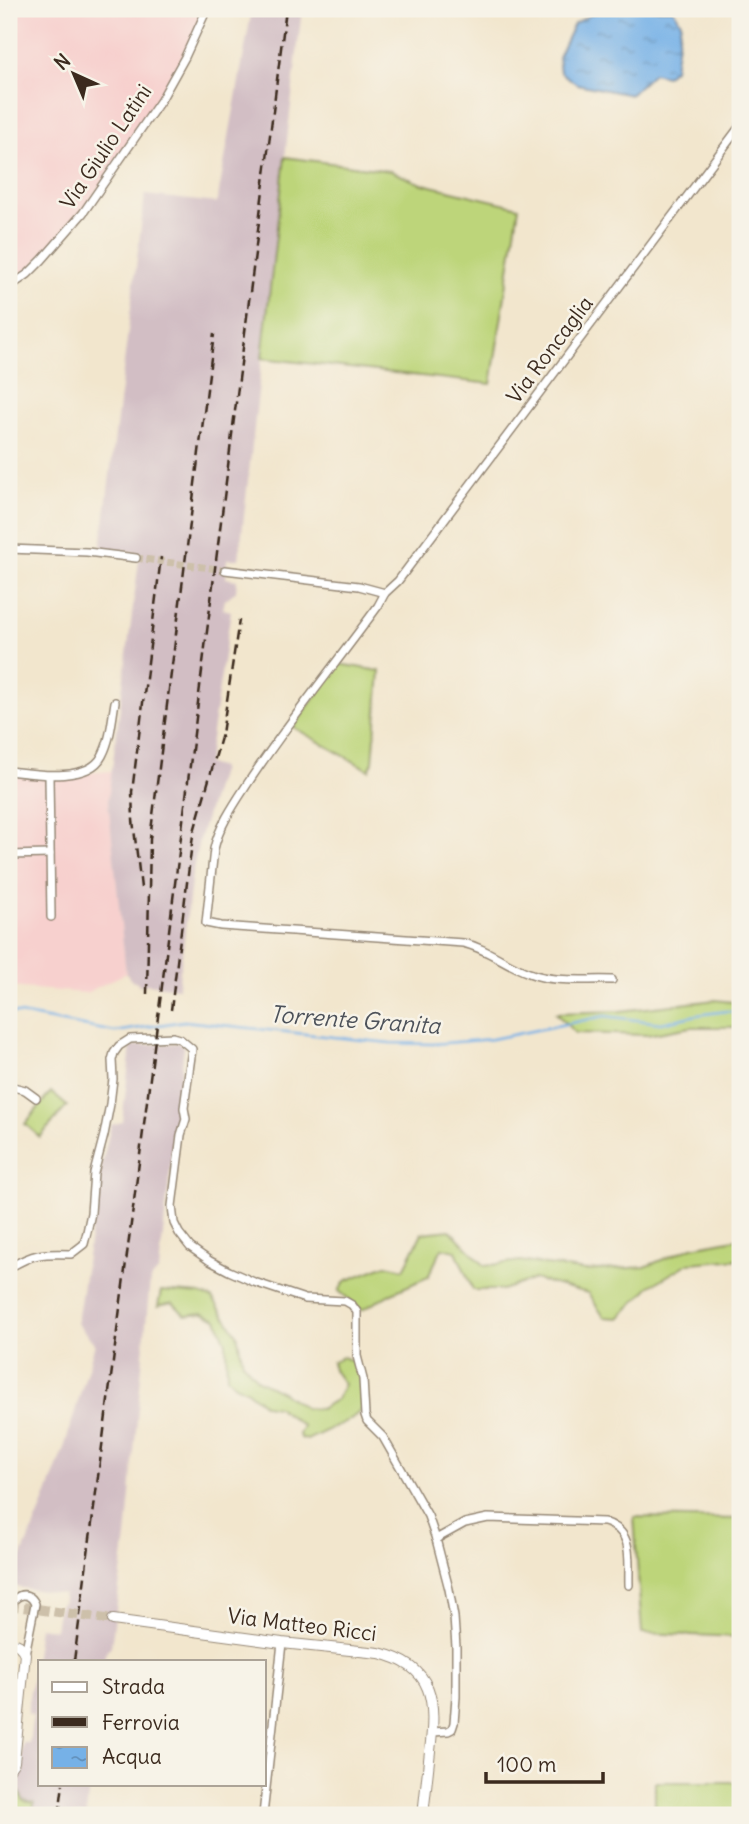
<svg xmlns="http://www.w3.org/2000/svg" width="749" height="1824" viewBox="0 0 749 1824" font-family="Delius,sans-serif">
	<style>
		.built { fill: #f7d0ce }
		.industrial { fill: #d2bec4 }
		.grass { fill: #bdd57a; stroke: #7c804c; stroke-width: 2 }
		.park { fill: url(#park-tufts); stroke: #7c804c; stroke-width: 2 }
		.water { fill: url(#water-ripples); stroke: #586e82; stroke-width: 2 }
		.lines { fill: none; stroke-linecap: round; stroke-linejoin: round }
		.stream { stroke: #76b1e7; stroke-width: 2.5 }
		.street-tunnel { stroke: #cdc0aa; stroke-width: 7; stroke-dasharray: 7 3.5; stroke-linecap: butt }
		.secondary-tunnel { stroke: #cdc0aa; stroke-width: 10; stroke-dasharray: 10 5; stroke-linecap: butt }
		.street-casing { stroke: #968876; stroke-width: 10 }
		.secondary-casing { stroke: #968876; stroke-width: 12 }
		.street { stroke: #fff; stroke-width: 7 }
		.secondary { stroke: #fff; stroke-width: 10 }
		.rail { stroke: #3b2a1e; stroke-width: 2.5; stroke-dasharray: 10 5; stroke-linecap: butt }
		.labels { text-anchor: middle; stroke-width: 5; stroke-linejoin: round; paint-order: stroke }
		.street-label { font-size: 21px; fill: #3b2a1e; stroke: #f7f3e8 }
		.water-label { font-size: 23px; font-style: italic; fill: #4d525a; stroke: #f7f3e8 }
	</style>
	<defs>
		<pattern id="park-tufts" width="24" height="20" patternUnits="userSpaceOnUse" patternTransform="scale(1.75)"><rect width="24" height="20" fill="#bdd57a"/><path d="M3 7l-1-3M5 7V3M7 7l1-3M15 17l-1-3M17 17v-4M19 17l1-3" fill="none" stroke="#a3b769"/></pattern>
		<pattern id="water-ripples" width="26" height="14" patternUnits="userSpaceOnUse" patternTransform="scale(1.75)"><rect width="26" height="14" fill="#76b1e7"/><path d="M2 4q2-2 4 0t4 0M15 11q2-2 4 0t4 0" fill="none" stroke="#6290bb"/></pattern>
	</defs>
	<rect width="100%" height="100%" fill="#f7f3e8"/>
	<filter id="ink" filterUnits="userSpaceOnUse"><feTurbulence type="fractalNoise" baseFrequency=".0143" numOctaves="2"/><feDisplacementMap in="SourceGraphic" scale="14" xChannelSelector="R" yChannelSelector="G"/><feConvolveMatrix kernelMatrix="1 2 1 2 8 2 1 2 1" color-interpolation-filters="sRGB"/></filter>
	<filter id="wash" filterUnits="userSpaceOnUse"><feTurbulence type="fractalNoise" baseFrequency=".00686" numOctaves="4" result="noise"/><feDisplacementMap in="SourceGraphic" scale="28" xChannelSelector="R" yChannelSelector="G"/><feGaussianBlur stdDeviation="1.57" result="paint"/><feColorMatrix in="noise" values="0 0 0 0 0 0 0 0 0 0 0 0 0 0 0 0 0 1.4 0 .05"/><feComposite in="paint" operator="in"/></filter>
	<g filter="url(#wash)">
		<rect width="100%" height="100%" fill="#f2e6cd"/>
		<g class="built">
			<path d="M9 9H207L161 100 68 231 9 287Z"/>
			<path d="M9 771 49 776 112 771 108 800 126 973 86 993 9 987Z"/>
		</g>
		<g class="industrial">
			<path d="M252 9H302L239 559H227L226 578 237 580 236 591 225 600 223 609 231 611 207 764 221 768 199 840 192 874 178 988 148 984 138 986V983L132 981 126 973 108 800 140 553 101 547 145 195 217 203Z"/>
			<path d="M179 1043 184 1047 159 1270 150 1280 126 1537 111 1646 105 1653 104 1661H40V1784H89L86 1815H9V1789L18 1790 23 1743H29L33 1715 27 1713 39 1627 55 1629 59 1605 62 1603 64 1594 9 1586 41 1510 65 1445 95 1344 77 1323 99 1177 111 1125 122 1122 131 1046Z"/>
		</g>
		<g class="grass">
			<path d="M285 157 391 171 419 183 519 207 491 384 262 358Z"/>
			<path d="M339 664 380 671 373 762 369 770 293 727Z"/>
			<path d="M715 1000 740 1003V1027H691L647 1035 575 1033 556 1013 620 1011Z"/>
			<path d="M51 1092 67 1106 40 1137 25 1124Z"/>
			<path d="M450 1230 485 1266 520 1261 586 1271 645 1267 692 1247 740 1238V1259L689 1263 649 1287 619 1318 604 1317 588 1293 534 1279 502 1290H473L456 1251 442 1248 428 1277 392 1293 362 1310 339 1291 345 1281 386 1265 404 1269 422 1233Z"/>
			<path d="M161 1291 200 1294 212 1298 237 1334 243 1363 258 1380 282 1392 305 1408 320 1409 337 1399 344 1384 334 1370 332 1362 343 1357 356 1362 361 1384 363 1409 351 1419 307 1440 300 1438 299 1434 303 1426 277 1407 265 1405 246 1390 235 1385 227 1377 226 1343 217 1319 203 1313 185 1315 173 1303 158 1306Z"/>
			<path d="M634 1517 740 1519V1637L642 1633Z"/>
			<rect x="655" y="1782" width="85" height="33"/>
		</g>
		<path class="park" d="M9 1789 18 1791 24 1801 34 1803 33 1815H9Z"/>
		<path class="water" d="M601 9H673L681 22 674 69 666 76 653 73 630 95 577 84 560 72 558 57 574 24Z"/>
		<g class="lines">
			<path class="stream" d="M9 1012 115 1032 184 1021 390 1043 433 1044 492 1039 605 1016 661 1023 697 1015 727 1011 740 1013"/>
		</g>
	</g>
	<g filter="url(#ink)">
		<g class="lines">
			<path class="street-tunnel" d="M136 558 225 570"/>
			<path class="secondary-tunnel" d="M9 1605 113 1620"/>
			<g class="street-casing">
				<g id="street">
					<path d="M9 287 28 274 42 260 83 213 161 100 185 57 207 9"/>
					<path d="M9 549 87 552 136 558"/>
					<path d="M225 570 359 586 385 593"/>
					<path d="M9 771C34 774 88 783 102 756 111 739 112 719 115 702"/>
					<path d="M49 776 51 917"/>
					<path d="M9 855 50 854"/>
					<path d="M612 980C585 979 554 983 529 973 506 965 487 948 463 943L221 926 206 923 214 849C219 826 235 803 248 783 288 722 335 665 378 606L385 593 398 581 740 126"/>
					<path d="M9 1086 25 1090 36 1098"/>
					<path d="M9 1268C34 1253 42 1253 71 1254L84 1244 87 1232 91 1213 94 1173 104 1135 110 1104 113 1079 112 1060 114 1053 119 1046 130 1039 173 1037 180 1039 192 1049 184 1108 186 1119 181 1135 172 1206 174 1223 179 1233 190 1247 210 1261 229 1271 254 1282 305 1299 345 1301 352 1305 357 1312V1356L363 1379 365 1415 367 1421 383 1437 428 1516 436 1539 449 1589 454 1617 456 1647V1697L454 1723 452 1729 448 1731 433 1732"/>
					<path d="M436 1539 465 1523 488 1518 604 1522C635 1531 628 1559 629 1585"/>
					<path d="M9 1618C10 1612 10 1604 15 1599 23 1591 32 1596 35 1604L25 1654"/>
					<path d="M263 1815 282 1643"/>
				</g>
			</g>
			<g class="secondary-casing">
				<g id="secondary">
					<path d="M113 1620 282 1643 379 1653C435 1666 436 1702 430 1751 428 1770 426 1788 424 1806L425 1815"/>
					<path d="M9 1645C17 1641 22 1647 25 1654L14 1762 9 1769"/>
				</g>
			</g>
			<use href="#street" class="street"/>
			<use href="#secondary" class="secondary"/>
			<g class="rail">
				<path d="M141 888 133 820 132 792 161 557"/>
				<path d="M147 994 150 839 214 334"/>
				<path d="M171 1010 193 835 222 734 239 620"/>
				<path d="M74 1661 162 986 286 9"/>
				<path d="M59 1815 63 1784"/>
			</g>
		</g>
	</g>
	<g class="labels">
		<g class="street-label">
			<text transform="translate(106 147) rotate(-56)" y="7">Via Giulio Latini</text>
			<text transform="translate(550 350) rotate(-53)" y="7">Via Roncaglia</text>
			<text transform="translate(302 1625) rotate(7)" y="7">Via Matteo Ricci</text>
		</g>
		<g class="water-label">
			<text transform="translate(355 1020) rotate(4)" y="8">Torrente Granita</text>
		</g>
	</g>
	<rect width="749" height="1824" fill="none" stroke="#f7f3e8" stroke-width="35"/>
	<rect x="38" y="1660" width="228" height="126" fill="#f7f3e8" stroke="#aca397" stroke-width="2"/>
	<rect x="52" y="1682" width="35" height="10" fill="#ffffff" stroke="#aca397" stroke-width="2"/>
	<text x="102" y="1694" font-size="21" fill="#3b2a1e">Strada</text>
	<rect x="52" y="1717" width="35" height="10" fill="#3b2a1e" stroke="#aca397" stroke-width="2"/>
	<text x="102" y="1730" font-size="21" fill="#3b2a1e">Ferrovia</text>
	<rect x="52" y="1747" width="35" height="21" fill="url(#water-ripples)" stroke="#aca397" stroke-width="2"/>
	<text x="102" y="1764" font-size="21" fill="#3b2a1e">Acqua</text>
	<g transform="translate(74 74) rotate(316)" stroke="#f7f3e8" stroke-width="5" paint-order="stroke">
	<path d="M0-5L12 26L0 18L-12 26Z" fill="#3b2a1e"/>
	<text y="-10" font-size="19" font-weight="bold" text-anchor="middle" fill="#3b2a1e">N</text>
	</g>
	<path d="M486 1772v10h117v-10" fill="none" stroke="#3b2a1e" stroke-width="3.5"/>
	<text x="497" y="1772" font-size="21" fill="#3b2a1e" stroke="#f7f3e8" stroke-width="5" paint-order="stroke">100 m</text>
</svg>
